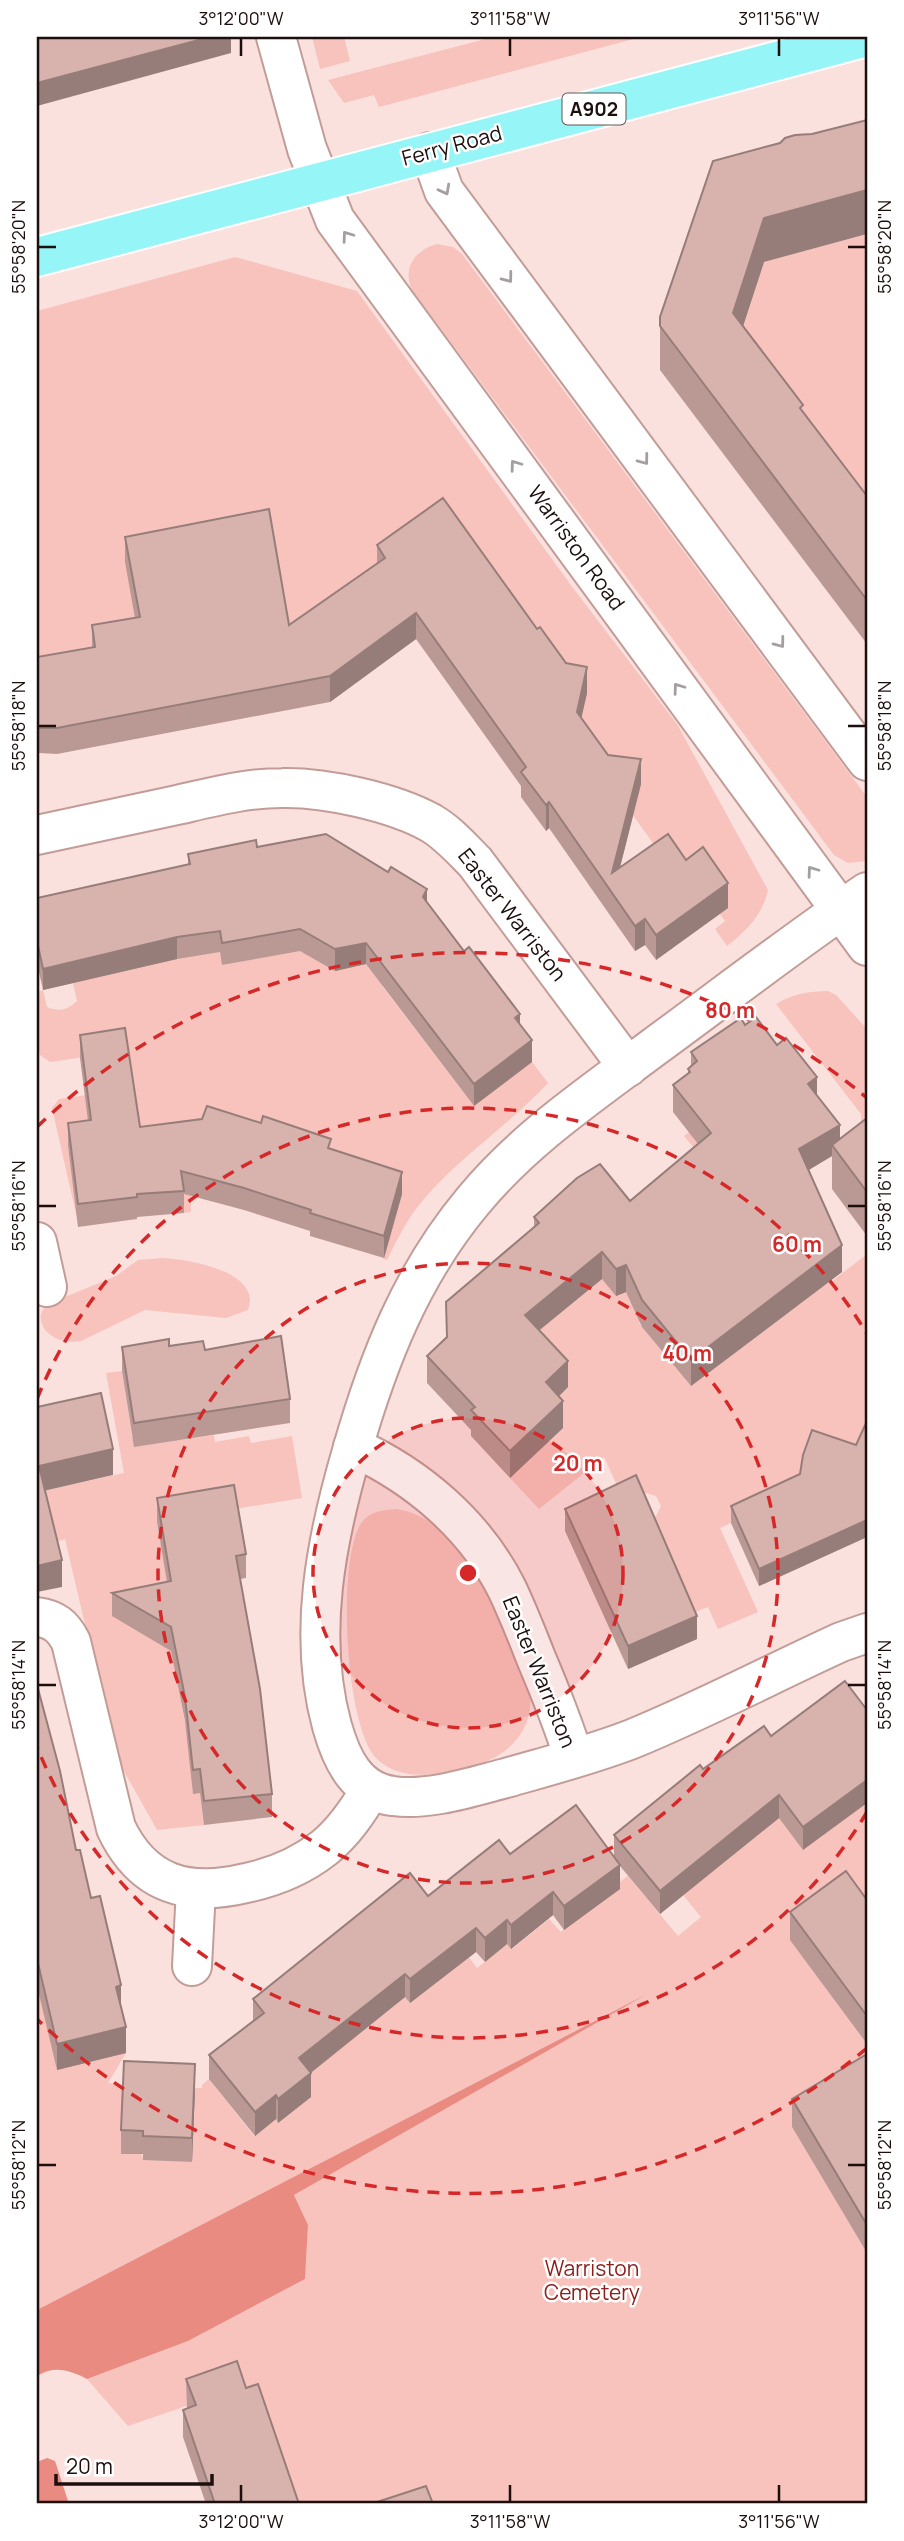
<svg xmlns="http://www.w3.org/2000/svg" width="904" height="2541" viewBox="0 0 904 2541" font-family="Manrope,sans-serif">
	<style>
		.green { fill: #f7c3bc }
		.forest { fill: #e98b81 }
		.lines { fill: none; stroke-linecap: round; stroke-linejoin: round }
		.minor-casing { stroke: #c29d98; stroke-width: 42 }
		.major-casing { stroke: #fff; stroke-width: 42 }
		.minor { stroke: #fff; stroke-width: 38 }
		.major { stroke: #96f5f6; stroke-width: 38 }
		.wall { fill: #ba9995 }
		.shaded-wall { fill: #977d79 }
		.building { fill: #d8b2ad; stroke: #977d79; stroke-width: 2 }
		.oneway { stroke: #a49f9e }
		.ticks { fill: none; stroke: #1c0f0d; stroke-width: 2.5 }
		.ring { fill: none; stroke: #d62828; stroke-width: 3.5; stroke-dasharray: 12 9 }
		.labels { text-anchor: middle; stroke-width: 5; stroke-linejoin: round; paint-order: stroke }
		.shield { fill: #fff; stroke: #605756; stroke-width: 2 }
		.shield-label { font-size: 19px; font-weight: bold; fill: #1c0f0d }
		.street-label { font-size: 21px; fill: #1c0f0d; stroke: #fff }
		.park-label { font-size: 21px; fill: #8c1d1b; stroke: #fff }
		.centre { fill: #d62828; stroke: #fff; stroke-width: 3.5 }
		.ring-label { font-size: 21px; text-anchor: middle; font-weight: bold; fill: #d62828; stroke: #fff; stroke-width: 5; stroke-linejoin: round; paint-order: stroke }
		.neatline { fill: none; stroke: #1c0f0d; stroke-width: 2.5 }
		.ticks-label { font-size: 18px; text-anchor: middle; fill: #1c0f0d }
	</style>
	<rect width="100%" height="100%" fill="#fae1de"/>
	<g class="green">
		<path d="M312 37H344L350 61 320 69Z"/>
		<path d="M493 37H641L379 107 374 95 344 103 328 80Z"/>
		<path d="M867 234V540L733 357 764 262Z"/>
		<path d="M437 244 453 247 462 254 867 797V861L848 863 834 855 412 290C402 268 415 250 437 244Z"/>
		<path d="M235 257 357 291 573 588 677 724 768 890C762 916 747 930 727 946L715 929 725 921 720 914 728 908 655 846 627 807 625 782 443 524 156 734 37 682V311Z"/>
		<path d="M310 948 351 956 387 977 382 986 474 1106 532 1062 548 1083C509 1125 460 1157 424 1199 408 1217 398 1238 387 1260L383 1259 402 1194 191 1193V1212L184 1213 175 1145 68 1146 79 1227 52 1108 59 1099 121 1090 125 1051 50 1062 40 1055 37 1040V992L43 990 47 1007C59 1012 68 1010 77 1001L73 983 202 953 220 952 223 965Z"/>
		<path d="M828 991 836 995 867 1029V1162L861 1167V1114L776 1004C793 994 809 991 828 991Z"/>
		<path d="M689 1132 755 1183 831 1282 867 1254V1461L720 1528 758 1612 718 1629 708 1607 683 1617 636 1524 656 1516 661 1506 656 1496 646 1493 625 1503 604 1457 539 1509 510 1478 563 1428 528 1345 511 1269 553 1319 616 1268 674 1293 639 1323 691 1386 805 1300 722 1181 684 1136Z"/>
		<path d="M162 1258C186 1259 263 1271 248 1310L226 1318 145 1310 81 1341C66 1343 56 1341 45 1330 39 1320 39 1312 48 1304L116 1276 138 1260Z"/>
		<path d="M122 1371 132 1437 181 1440 214 1435 215 1442 249 1436 251 1443 292 1436 302 1498 157 1522 164 1562H170L168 1634 189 1743 193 1793H200L204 1825 157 1830 116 1757 65 1539 51 1543 40 1498 47 1490 124 1473 106 1373Z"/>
		<path d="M396 1509C453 1517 482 1583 503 1630 511 1648 521 1665 527 1684 540 1720 513 1755 478 1764 446 1773 405 1785 377 1759 345 1728 336 1558 362 1522 371 1511 383 1510 396 1509Z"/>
		<path d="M736 1770 867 1771V1928L791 1940 867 2044V2082L792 2127 867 2253V2504H290L186 2406 128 2426 87 2379 188 2341 305 2279 308 2225 294 2195 616 2010 37 2310V1949L57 2070 126 2053 108 2083 124 2085 143 2159 191 2162 195 2088H202V2085L209 2079 254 2136 276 2119 279 2122 311 2097 299 2082 405 1997 410 2002 440 1980 465 1952 477 1968 507 1944 512 1949 549 1919 561 1932 592 1902 628 1876 678 1936 701 1917 683 1895 774 1821Z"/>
	</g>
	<g class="forest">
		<path d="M647 1994 294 2195 308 2225 305 2279 188 2341 87 2379C70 2370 54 2365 37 2376V2310Z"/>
		<path d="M47 2458 55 2461 69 2504H37V2462Z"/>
	</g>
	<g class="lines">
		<g class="minor-casing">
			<g id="minor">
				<path d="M276 37 307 149 335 220 867 946"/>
				<path d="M430 152 444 191 867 761"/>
				<path d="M37 835C84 825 130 815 177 805 212 797 246 788 282 788 325 787 393 802 431 823 448 833 461 848 475 862L628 1067"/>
				<path d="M867 892C795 941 725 995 654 1047 590 1095 524 1139 473 1201 411 1275 378 1360 352 1451 326 1540 307 1635 332 1726 341 1758 356 1792 393 1796 429 1801 471 1787 506 1778 548 1766 591 1755 632 1739 703 1710 771 1674 841 1642L867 1633"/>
				<path d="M37 1242 47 1287"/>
				<path d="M353 1447C417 1476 475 1525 507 1589 518 1612 527 1635 536 1658 550 1691 563 1724 574 1758"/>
				<path d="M37 1617C54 1619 63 1626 71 1642L116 1828C143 1885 188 1897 246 1883 275 1877 301 1866 324 1848 344 1832 358 1811 371 1789"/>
				<path d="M192 1966 196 1889"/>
			</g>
		</g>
		<g class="major-casing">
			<path id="major" d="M37 257 867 37"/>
		</g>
		<use href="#minor" class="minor"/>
		<use href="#major" class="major"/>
	</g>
	<g class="wall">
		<path d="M812 134 764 262 743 326 803 412 867 496V644L660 370V317Z"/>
		<path d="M125 537 289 625 377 563V545L537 629 587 693 581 718 608 755 641 784 620 867 686 860 728 908 656 960 645 945 635 951 549 828 546 831 521 797V786L416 639 330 702 57 754 39 753 37 657 92 647V625L135 618 125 562Z"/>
		<path d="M257 847 427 903 520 1024 532 1062 474 1106 366 964 335 971 300 951 222 965 220 952 177 959 43 990 37 963V898L188 864V854Z"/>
		<path d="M745 1025 817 1096 840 1139 867 1118V1236L832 1189V1156L808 1170 842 1272 691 1386 642 1327 626 1292 616 1296 602 1279 539 1330 568 1387 559 1396 563 1428 510 1478 471 1436V1430L427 1383V1356L446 1338V1302L534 1228V1217L630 1201 698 1144 673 1112V1085L688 1074V1069L691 1066V1052Z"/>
		<path d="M80 1035 140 1127 331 1149 402 1194 384 1258 310 1236V1231L244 1210 184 1194V1213L137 1217V1219L78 1227 68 1146V1123L88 1121 80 1058Z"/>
		<path d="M169 1346 205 1350 290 1399V1423L134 1447 122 1371V1347Z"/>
		<path d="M157 1498 246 1554V1578L240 1579 272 1794V1817L204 1825 200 1793 193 1794 185 1721 171 1651 112 1616V1593L167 1582 157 1522Z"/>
		<path d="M731 1506 867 1537 759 1586 731 1523Z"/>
		<path d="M565 1509 697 1639 628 1669 565 1531Z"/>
		<path d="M37 1663 39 1692 76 1850 91 1898 121 2010 126 2053 57 2070 37 1986Z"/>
		<path d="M845 1681 803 1850 779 1818 660 1914 620 1866V1889L564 1930 553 1915 511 1949 507 1944 485 1962 476 1952 410 2003 405 1997 311 2073V2097L278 2123 276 2119 255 2136 209 2079V2055L253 2022V1999L428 1896 510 1854 614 1857V1835L703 1769 771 1736Z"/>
		<path d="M867 1900V2044L790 1940V1912Z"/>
		<path d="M867 2054V2253L792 2127V2099Z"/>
		<path d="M195 2088 192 2162 143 2160V2154H121V2130Z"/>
		<path d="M186 2379 246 2388 299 2504H206L183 2437V2410L187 2408Z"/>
	</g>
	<g class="shaded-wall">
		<path d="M210 37H231V53L37 106V83Z"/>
		<path d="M867 190V234L764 262 733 357V313L764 218Z"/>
		<path d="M416 613V639L330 702V676Z"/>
		<path d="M587 667V693L577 738V712Z"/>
		<rect x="37" y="728" width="2" height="25"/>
		<path d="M641 759V784L613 895 612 873Z"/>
		<path d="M549 802V828L546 831V805Z"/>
		<path d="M728 883V908L656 960V935Z"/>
		<path d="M427 889V911L423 897Z"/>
		<path d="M645 919V945L635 951V926Z"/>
		<path d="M177 937V959L43 990V969Z"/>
		<path d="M366 943V964L335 971V949Z"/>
		<path d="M520 1014V1036L515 1018Z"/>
		<path d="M532 1040V1062L474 1106V1084Z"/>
		<path d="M817 1077V1104L808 1084Z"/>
		<path d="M840 1125V1152L832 1145V1156L799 1176V1149Z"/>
		<path d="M402 1172V1194L384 1258V1236Z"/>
		<path d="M842 1245V1272L691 1386V1360Z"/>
		<path d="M602 1252V1279L525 1342V1315Z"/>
		<path d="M626 1265V1292L616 1296V1269Z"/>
		<path d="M568 1361V1387L546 1409V1382Z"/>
		<path d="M563 1401V1428L510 1478V1451Z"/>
		<path d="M113 1449V1475L39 1492V1466Z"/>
		<path d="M867 1520V1537L759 1586V1569Z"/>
		<path d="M62 1560V1587L37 1592V1566Z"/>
		<path d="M697 1616V1639L628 1669V1646Z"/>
		<rect x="37" y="1673" width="2" height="26"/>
		<path d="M867 1780V1803L803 1850V1827Z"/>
		<path d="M779 1795V1818L660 1914V1891Z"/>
		<path d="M620 1865V1889L564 1930V1906Z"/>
		<path d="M553 1892V1915L511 1949V1925Z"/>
		<path d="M507 1920V1944L485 1962V1938Z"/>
		<path d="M476 1928V1952L410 2003V1979Z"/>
		<path d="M405 1974V1997L299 2082V2058Z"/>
		<path d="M121 1985V2011L116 1987Z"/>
		<path d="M126 2027V2053L57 2070V2044Z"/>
		<path d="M195 2064V2088L192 2162V2138Z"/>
		<path d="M311 2073V2097L278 2123V2099Z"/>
		<path d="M276 2095V2119L255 2136V2112Z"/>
	</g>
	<g class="building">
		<path d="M37 37H210L37 83Z"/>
		<path d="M867 120V190L764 218 733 313 803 405 800 408 867 496V600L660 326V317L713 161 780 143 785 138 795 135 812 134Z"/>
		<path d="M443 498 537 629 540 627 566 663 587 667 577 712 608 755 641 759 612 873 668 834 686 860 703 847 728 883 656 935 645 919 635 926 549 802 546 805 521 772 526 767 416 613 330 676 57 728H37V657L95 647 92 625 140 617 125 537 269 509 289 625 385 558 377 545Z"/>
		<path d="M326 834 388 872 391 867 427 889 423 897 464 951 469 947 520 1014 515 1018 532 1040 474 1084 366 943 335 949 300 929 222 943 220 931 177 937 43 969 37 941V898L190 864 188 854 256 840 257 847Z"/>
		<path d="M756 1017 777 1045 786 1038 817 1077 808 1084 840 1125 799 1149 842 1245 691 1360 642 1300 626 1265 616 1269 602 1252 525 1315 568 1361 546 1382 563 1401 510 1451 471 1410 475 1407 427 1356 447 1337 446 1302 539 1223 534 1217 577 1178 600 1164 630 1201 711 1133 673 1085 690 1072 688 1069 697 1061 691 1052 741 1018 745 1025Z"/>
		<path d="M125 1028 140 1127 202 1119 207 1106 261 1123 263 1116 331 1139 328 1148 402 1172 384 1236 310 1213 311 1210 244 1188 181 1171 184 1191 137 1194V1197L78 1204 68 1123 91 1120 80 1035Z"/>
		<path d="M867 1118V1192L832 1145Z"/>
		<path d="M281 1336 290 1399 134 1423 122 1347 169 1339V1346L203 1341 205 1350Z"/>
		<path d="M101 1393 113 1449 39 1466 62 1560 37 1566V1407Z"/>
		<path d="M867 1421V1520L759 1569 731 1506 800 1474 803 1455 812 1430 856 1445Z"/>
		<path d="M636 1475 697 1616 628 1646 565 1509Z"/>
		<path d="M234 1485 246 1554 236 1556 260 1689 272 1794 204 1801 200 1769 193 1770 185 1697 171 1627 112 1593 171 1581 157 1498Z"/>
		<path d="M845 1681 867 1710V1780L803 1827 779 1795 660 1891 614 1835 700 1765 703 1769 764 1726 771 1736Z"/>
		<path d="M37 1685 60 1771 76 1850H80L91 1898 100 1896 121 1985 116 1987 126 2027 57 2044 37 1959Z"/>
		<path d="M576 1805 620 1865 564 1906 553 1892 511 1925 507 1920 485 1938 476 1928 410 1979 405 1974 299 2058 311 2073 278 2099 276 2095 255 2112 209 2055 264 2013 253 1999 410 1873 428 1896 499 1840 510 1854Z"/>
		<path d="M846 1871 867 1900V2016L790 1912Z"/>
		<path d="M867 2054V2225L792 2099Z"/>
		<path d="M124 2061 195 2064 192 2138 143 2136V2131L121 2130Z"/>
		<path d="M237 2361 246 2388 258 2384 299 2504H215L183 2410 196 2405 186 2379Z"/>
		<path d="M426 2486 433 2504H371Z"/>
	</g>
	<defs><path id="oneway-chevron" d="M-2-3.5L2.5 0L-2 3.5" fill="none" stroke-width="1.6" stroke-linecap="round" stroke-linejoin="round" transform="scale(1.75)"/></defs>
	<g class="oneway">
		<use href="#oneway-chevron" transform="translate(445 190) rotate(62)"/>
		<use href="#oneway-chevron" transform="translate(347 236) rotate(-126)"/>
		<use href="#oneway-chevron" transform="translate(508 278) rotate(53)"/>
		<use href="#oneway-chevron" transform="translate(644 460) rotate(53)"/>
		<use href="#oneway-chevron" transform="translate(515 465) rotate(-126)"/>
		<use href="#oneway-chevron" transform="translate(780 643) rotate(53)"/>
		<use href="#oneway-chevron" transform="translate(678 688) rotate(-126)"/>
		<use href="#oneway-chevron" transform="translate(812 871) rotate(-126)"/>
	</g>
	<path class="ticks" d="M241 38V56M510 38V56M779 38V56M38 247H56M848 247H866M38 726H56M848 726H866M38 1206H56M848 1206H866M38 1685H56M848 1685H866M38 2165H56M848 2165H866M241 2485V2502M510 2485V2502M779 2485V2502"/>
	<circle cx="468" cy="1573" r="155" fill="#d62828" fill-opacity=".12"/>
	<g class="ring">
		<circle cx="468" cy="1573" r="155"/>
		<circle cx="468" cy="1573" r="310"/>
		<path d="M867 1812A465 465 0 0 1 37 1747M37 1399A465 465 0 0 1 867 1334"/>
		<path d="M867 2048A620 620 0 0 1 37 2019M37 1127A620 620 0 0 1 867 1098"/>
	</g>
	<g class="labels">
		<rect class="shield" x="562.5" y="93.5" width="63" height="31" rx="5"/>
		<g class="shield-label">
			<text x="594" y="116">A902</text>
		</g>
		<g class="street-label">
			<text transform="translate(452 146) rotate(-15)" y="7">Ferry Road</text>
			<text transform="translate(576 548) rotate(54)" y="7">Warriston Road</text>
			<text transform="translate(512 915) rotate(52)" y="7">Easter Warriston</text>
			<text transform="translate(539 1672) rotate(68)" y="7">Easter Warriston</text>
		</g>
		<g class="park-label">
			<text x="592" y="2276">Warriston<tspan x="592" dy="24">Cemetery</tspan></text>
		</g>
	</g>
	<circle cx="468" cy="1573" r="10" class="centre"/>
	<g class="ring-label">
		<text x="730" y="1018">80 m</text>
		<text x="797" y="1252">60 m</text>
		<text x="687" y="1361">40 m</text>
		<text x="578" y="1471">20 m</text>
	</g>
	<rect width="904" height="2541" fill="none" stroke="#ffffff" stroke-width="77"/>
	<path d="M56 2474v10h156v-10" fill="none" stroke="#1c0f0d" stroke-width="3.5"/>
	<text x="66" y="2474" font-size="21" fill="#1c0f0d" stroke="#ffffff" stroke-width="5" paint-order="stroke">20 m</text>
	<rect x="38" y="38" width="828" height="2464" class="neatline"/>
	<g class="ticks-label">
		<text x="241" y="25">3°12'00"W</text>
		<text x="510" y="25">3°11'58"W</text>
		<text x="779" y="25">3°11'56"W</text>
		<text transform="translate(19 247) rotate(-90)" y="6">55°58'20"N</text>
		<text transform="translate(885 247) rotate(-90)" y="6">55°58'20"N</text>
		<text transform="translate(19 726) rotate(-90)" y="6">55°58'18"N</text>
		<text transform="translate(885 726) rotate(-90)" y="6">55°58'18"N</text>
		<text transform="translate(19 1206) rotate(-90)" y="6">55°58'16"N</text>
		<text transform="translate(885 1206) rotate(-90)" y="6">55°58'16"N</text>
		<text transform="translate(19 1685) rotate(-90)" y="6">55°58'14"N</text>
		<text transform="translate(885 1685) rotate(-90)" y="6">55°58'14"N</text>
		<text transform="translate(19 2165) rotate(-90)" y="6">55°58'12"N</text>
		<text transform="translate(885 2165) rotate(-90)" y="6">55°58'12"N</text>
		<text x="241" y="2528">3°12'00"W</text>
		<text x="510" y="2528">3°11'58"W</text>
		<text x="779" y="2528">3°11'56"W</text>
	</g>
</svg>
